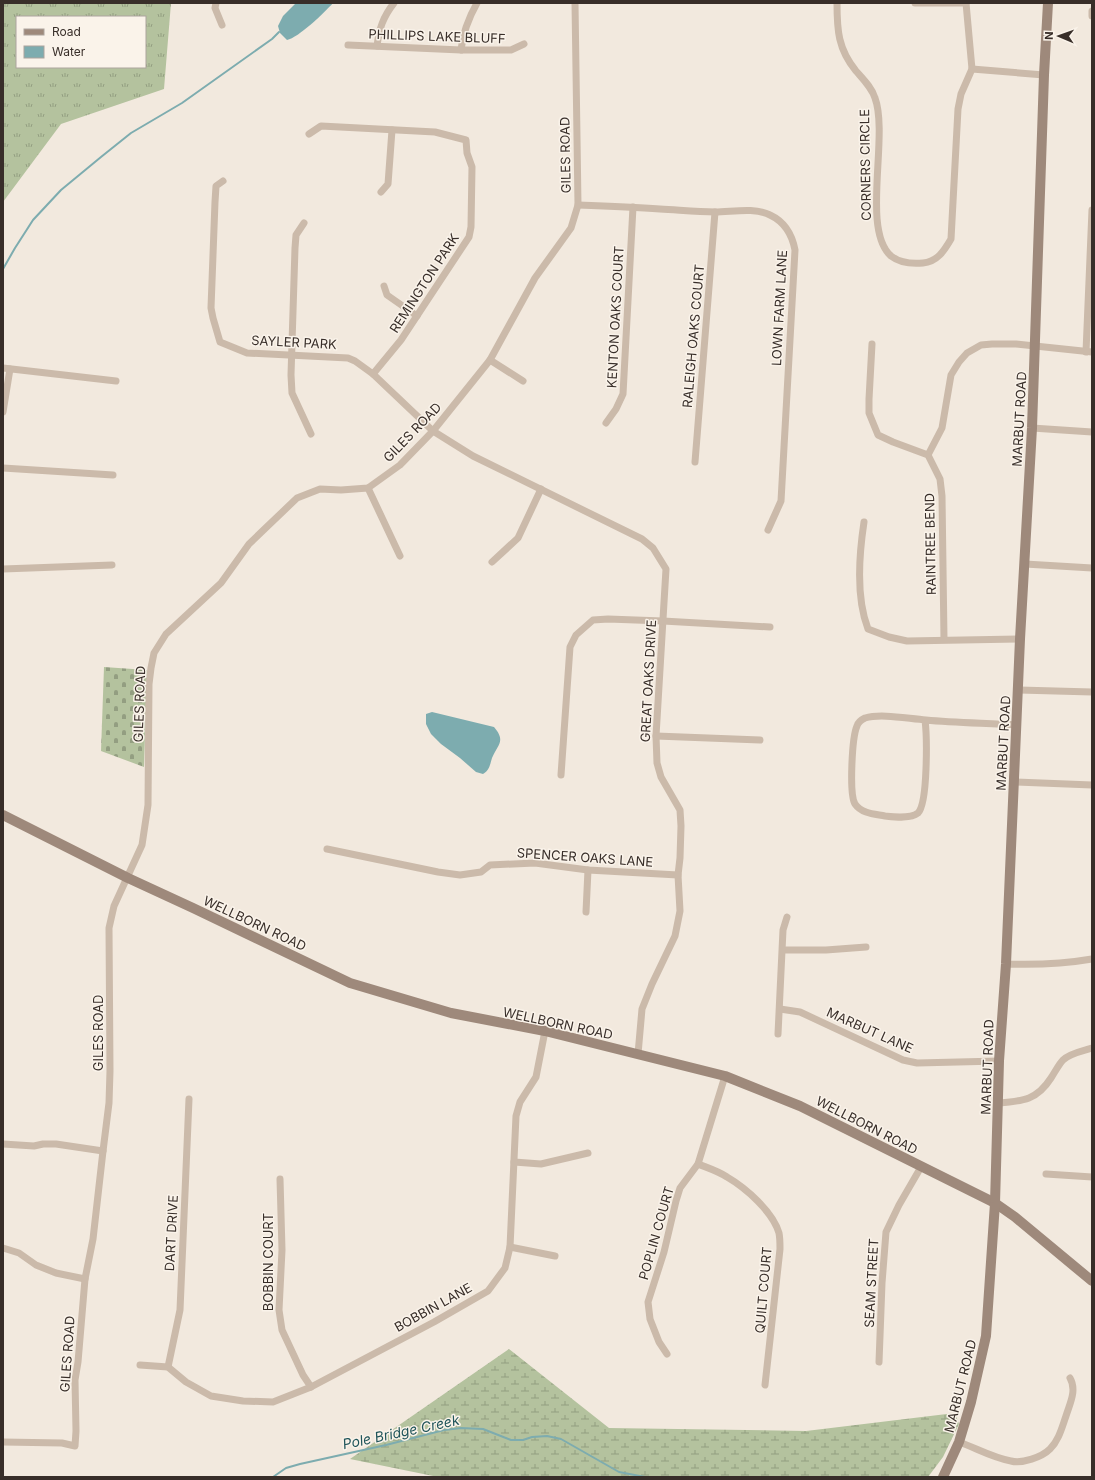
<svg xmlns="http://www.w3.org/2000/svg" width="1095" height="1480" viewBox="0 0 1095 1480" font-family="Inter,sans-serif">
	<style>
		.grass { fill: url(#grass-tufts); fill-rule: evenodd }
		.wetland { fill: url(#wetland-marsh) }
		.cemetery { fill: url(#cemetery-stones) }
		.water { fill: #7dacaf }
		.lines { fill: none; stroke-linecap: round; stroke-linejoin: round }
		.stream { stroke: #7dacaf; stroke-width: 2 }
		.street { stroke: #cbbaaa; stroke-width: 7 }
		.secondary { stroke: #9e897b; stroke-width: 10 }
		.labels { text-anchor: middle; stroke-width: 3; stroke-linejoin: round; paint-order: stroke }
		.street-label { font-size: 13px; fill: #382e29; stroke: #faf3ea }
		.water-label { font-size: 14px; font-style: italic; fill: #1f5459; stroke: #faf3ea }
	</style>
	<defs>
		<pattern id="grass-tufts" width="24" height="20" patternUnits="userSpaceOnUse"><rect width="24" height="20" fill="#b4c29e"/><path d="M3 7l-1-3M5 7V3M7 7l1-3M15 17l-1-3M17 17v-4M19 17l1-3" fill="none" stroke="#939e81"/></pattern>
		<pattern id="wetland-marsh" width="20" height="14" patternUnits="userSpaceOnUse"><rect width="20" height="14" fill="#b4c29e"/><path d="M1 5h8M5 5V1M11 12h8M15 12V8" fill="none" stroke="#939e81"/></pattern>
		<pattern id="cemetery-stones" width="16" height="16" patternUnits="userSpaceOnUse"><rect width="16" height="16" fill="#b4c29e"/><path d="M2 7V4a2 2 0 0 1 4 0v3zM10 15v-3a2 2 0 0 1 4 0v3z" fill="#939e81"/></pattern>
	</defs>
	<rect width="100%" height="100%" fill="#f2e9de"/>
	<path class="grass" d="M3 3H171L164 89 61 124 3 202ZM17 17H145V67H17Z"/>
	<path class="wetland" d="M509 1349 609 1428 806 1431 955 1413 959 1424 943 1457 928 1477H438L350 1459Z"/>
	<path class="cemetery" d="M104 667 147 670 144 767 101 751Z"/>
	<g class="water">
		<path d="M296 3H333C325 12 298 38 287 40L280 33 278 26 283 16Z"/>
		<path d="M432 712 494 727C506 741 498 744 492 758 490 764 490 770 483 774L476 772 460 758 441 744 431 734 426 724V714Z"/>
	</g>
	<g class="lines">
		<g class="stream">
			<path d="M3 269 15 248 33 220 61 190 101 157 131 133 182 103 272 39 279 32"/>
			<path d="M273 1477 286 1468 300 1464 386 1445 444 1430 461 1428 483 1429 511 1440H523L532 1437 547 1436 561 1439 619 1472 645 1477"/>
		</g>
		<g class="street">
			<path d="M216 3 215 8 222 25"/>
			<path d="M837 3C837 30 838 49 856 71 864 80 872 88 875 98 889 136 861 230 891 256 900 263 912 264 923 263 937 262 944 251 951 239L958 109 961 94 972 69 966 3"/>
			<path d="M915 3H966"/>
			<path d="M1092 11V16"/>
			<path d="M348 45 461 50H511L524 44"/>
			<path d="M377 46C379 29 383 17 394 3"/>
			<path d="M461 50C463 32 468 19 477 3"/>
			<path d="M972 69 1044 75"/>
			<path d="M309 134 321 126 435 132 466 140 467 153 472 167 471 227 469 237 401 340 373 374"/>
			<path d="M223 181 216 186 215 202 211 308 213 318 220 342 247 353 348 358 355 361 373 374 433 431 473 456 642 539 653 548 666 569 656 736 657 763 661 777 680 810 681 826 680 858 678 875 680 911 675 936 652 984 642 1009 638 1054"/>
			<path d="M381 192 388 184 392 130"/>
			<path d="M578 205C606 206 633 207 660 209 679 210 697 212 715 212 732 212 754 207 770 215 785 222 792 234 795 250L781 501 768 530"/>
			<path d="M304 223 296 235 295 248 291 375 292 393 311 434"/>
			<path d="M384 286 387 295 417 316"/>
			<path d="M872 344 869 399V413L878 435 893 442 928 455 940 479 942 496 944 639"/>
			<path d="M1086 352 1092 210"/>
			<path d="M490 360 523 381"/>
			<path d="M3 368 116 381"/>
			<path d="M3 412 10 369"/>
			<path d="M606 423 616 409 623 394 633 207"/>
			<path d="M1032 428 1092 432"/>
			<path d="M928 455 942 428 951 375 959 362 967 353 981 345 992 344H1016L1092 352"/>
			<path d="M695 462 715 212"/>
			<path d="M3 468 113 475"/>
			<path d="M368 488 400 556"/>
			<path d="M864 522C859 555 856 598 868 629L889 637 907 641 1020 639"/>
			<path d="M492 562 518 538 541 489"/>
			<path d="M1025 564 1092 568"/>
			<path d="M3 569 112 565"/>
			<path d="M1019 690 1092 692"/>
			<path d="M925 720C927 736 928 803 918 813 910 819 895 817 885 816 875 814 862 814 855 804 849 794 852 737 857 726 858 722 861 720 865 718 882 713 909 719 926 720 956 723 987 723 1017 725"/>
			<path d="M656 736 760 740"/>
			<path d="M561 775 570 647 576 635 593 620 608 619 663 621 770 627"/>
			<path d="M1014 782 1092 785"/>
			<path d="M327 849 438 872 460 875 481 872 490 865 535 863 588 870 678 875"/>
			<path d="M586 912 588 870"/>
			<path d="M783 950H826L866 947"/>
			<path d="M1006 964C1035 965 1063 964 1092 959"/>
			<path d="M780 1009 800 1012 903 1060 917 1063 999 1061"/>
			<path d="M778 1034 783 930 787 917"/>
			<path d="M999 1103C1023 1101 1037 1100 1051 1078 1055 1072 1059 1064 1063 1060 1070 1053 1083 1051 1092 1048"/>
			<path d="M3 1144 34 1146 43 1144H56L103 1151"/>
			<path d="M514 1162 541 1164 588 1153"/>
			<path d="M698 1164C708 1168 718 1171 727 1177 746 1188 773 1212 779 1233 780 1238 780 1244 780 1249L765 1385"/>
			<path d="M1046 1174 1092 1177"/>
			<path d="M280 1179 282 1250 279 1310 282 1330 303 1375 311 1387"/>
			<path d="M510 1247 555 1256"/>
			<path d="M3 1248 19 1253 36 1265 56 1273 85 1279"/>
			<path d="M667 1354 659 1342 650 1319 648 1302 664 1252 676 1201 680 1188 698 1164 725 1076"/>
			<path d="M879 1362 882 1283 886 1232 899 1205 921 1167"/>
			<path d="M140 1365 168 1367 186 1382 211 1396 243 1401 273 1402 311 1387 434 1322 488 1291 505 1268 510 1247 516 1116 520 1102 536 1077 545 1031"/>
			<path d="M168 1367 180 1310 189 1099"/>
			<path d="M3 1442 62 1443 75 1446 76 1431 75 1380 78 1362 85 1279 93 1239 103 1151 109 1103 110 1071 109 928 114 906 142 845 148 805 149 684 151 668 154 653 166 634 221 583 249 544 297 498 320 489 341 490 368 488 400 465 433 431 490 360 535 278 571 228 578 205 575 3"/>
			<path d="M959 1442C976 1448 993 1458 1011 1461 1022 1464 1042 1457 1050 1449 1059 1440 1062 1427 1066 1416 1070 1403 1077 1390 1070 1378"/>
		</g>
		<g class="secondary">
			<path d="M3 815 128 878 193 908 350 983 451 1013 545 1031 725 1076 800 1106 995 1203 1015 1217 1092 1281"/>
			<path d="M943 1477 959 1442 971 1402 986 1336 995 1203 999 1061 1006 964 1020 639 1032 428 1044 75 1048 3"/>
		</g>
	</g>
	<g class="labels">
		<g class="street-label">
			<text transform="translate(437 36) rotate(2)" y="5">PHILLIPS LAKE BLUFF</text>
			<text transform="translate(565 155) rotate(-91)" y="5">GILES ROAD</text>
			<text transform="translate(865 165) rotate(-91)" y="5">CORNERS CIRCLE</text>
			<text transform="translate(424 283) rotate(-57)" y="5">REMINGTON PARK</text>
			<text transform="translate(779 308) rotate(-87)" y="5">LOWN FARM LANE</text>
			<text transform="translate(615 317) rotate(-87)" y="5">KENTON OAKS COURT</text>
			<text transform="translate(693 336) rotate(-85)" y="5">RALEIGH OAKS COURT</text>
			<text transform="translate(294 342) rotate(3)" y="5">SAYLER PARK</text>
			<text transform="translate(1019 419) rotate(-87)" y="5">MARBUT ROAD</text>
			<text transform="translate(412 432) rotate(-46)" y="5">GILES ROAD</text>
			<text transform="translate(930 544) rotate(-91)" y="5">RAINTREE BEND</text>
			<text transform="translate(648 681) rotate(-87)" y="5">GREAT OAKS DRIVE</text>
			<text transform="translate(139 704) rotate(-88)" y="5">GILES ROAD</text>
			<text transform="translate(1003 743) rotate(-87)" y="5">MARBUT ROAD</text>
			<text transform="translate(585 857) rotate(4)" y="5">SPENCER OAKS LANE</text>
			<text transform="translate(255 923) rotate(25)" y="5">WELLBORN ROAD</text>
			<text transform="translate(558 1023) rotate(12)" y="5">WELLBORN ROAD</text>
			<text transform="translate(870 1030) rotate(24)" y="5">MARBUT LANE</text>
			<text transform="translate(98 1033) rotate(-90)" y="5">GILES ROAD</text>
			<text transform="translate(987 1067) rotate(-88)" y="5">MARBUT ROAD</text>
			<text transform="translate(867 1125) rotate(27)" y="5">WELLBORN ROAD</text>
			<text transform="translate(171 1233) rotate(-87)" y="5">DART DRIVE</text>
			<text transform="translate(656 1233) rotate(-74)" y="5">POPLIN COURT</text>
			<text transform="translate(268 1262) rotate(-90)" y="5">BOBBIN COURT</text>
			<text transform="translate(871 1283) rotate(-87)" y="5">SEAM STREET</text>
			<text transform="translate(763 1290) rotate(-85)" y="5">QUILT COURT</text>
			<text transform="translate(433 1307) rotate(-29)" y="5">BOBBIN LANE</text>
			<text transform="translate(67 1354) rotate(-86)" y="5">GILES ROAD</text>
			<text transform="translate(960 1386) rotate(-76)" y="5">MARBUT ROAD</text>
		</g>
		<g class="water-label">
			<text transform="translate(401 1432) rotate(-12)" y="5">Pole Bridge Creek</text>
		</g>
	</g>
	<rect width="1095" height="1480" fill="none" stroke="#382e29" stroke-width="8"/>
	<rect x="16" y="16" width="130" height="52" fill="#faf3ea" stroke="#aca49d"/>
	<rect x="24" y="29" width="20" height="6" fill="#9e897b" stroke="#aca49d"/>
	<text x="52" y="36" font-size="12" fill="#382e29">Road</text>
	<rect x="24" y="46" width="20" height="12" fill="#7dacaf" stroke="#aca49d"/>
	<text x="52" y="56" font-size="12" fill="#382e29">Water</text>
	<g transform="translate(1059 36) rotate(272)" stroke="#faf3ea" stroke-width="3" paint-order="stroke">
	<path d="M0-3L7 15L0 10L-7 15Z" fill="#382e29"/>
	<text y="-6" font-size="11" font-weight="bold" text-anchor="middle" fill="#382e29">N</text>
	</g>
</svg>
